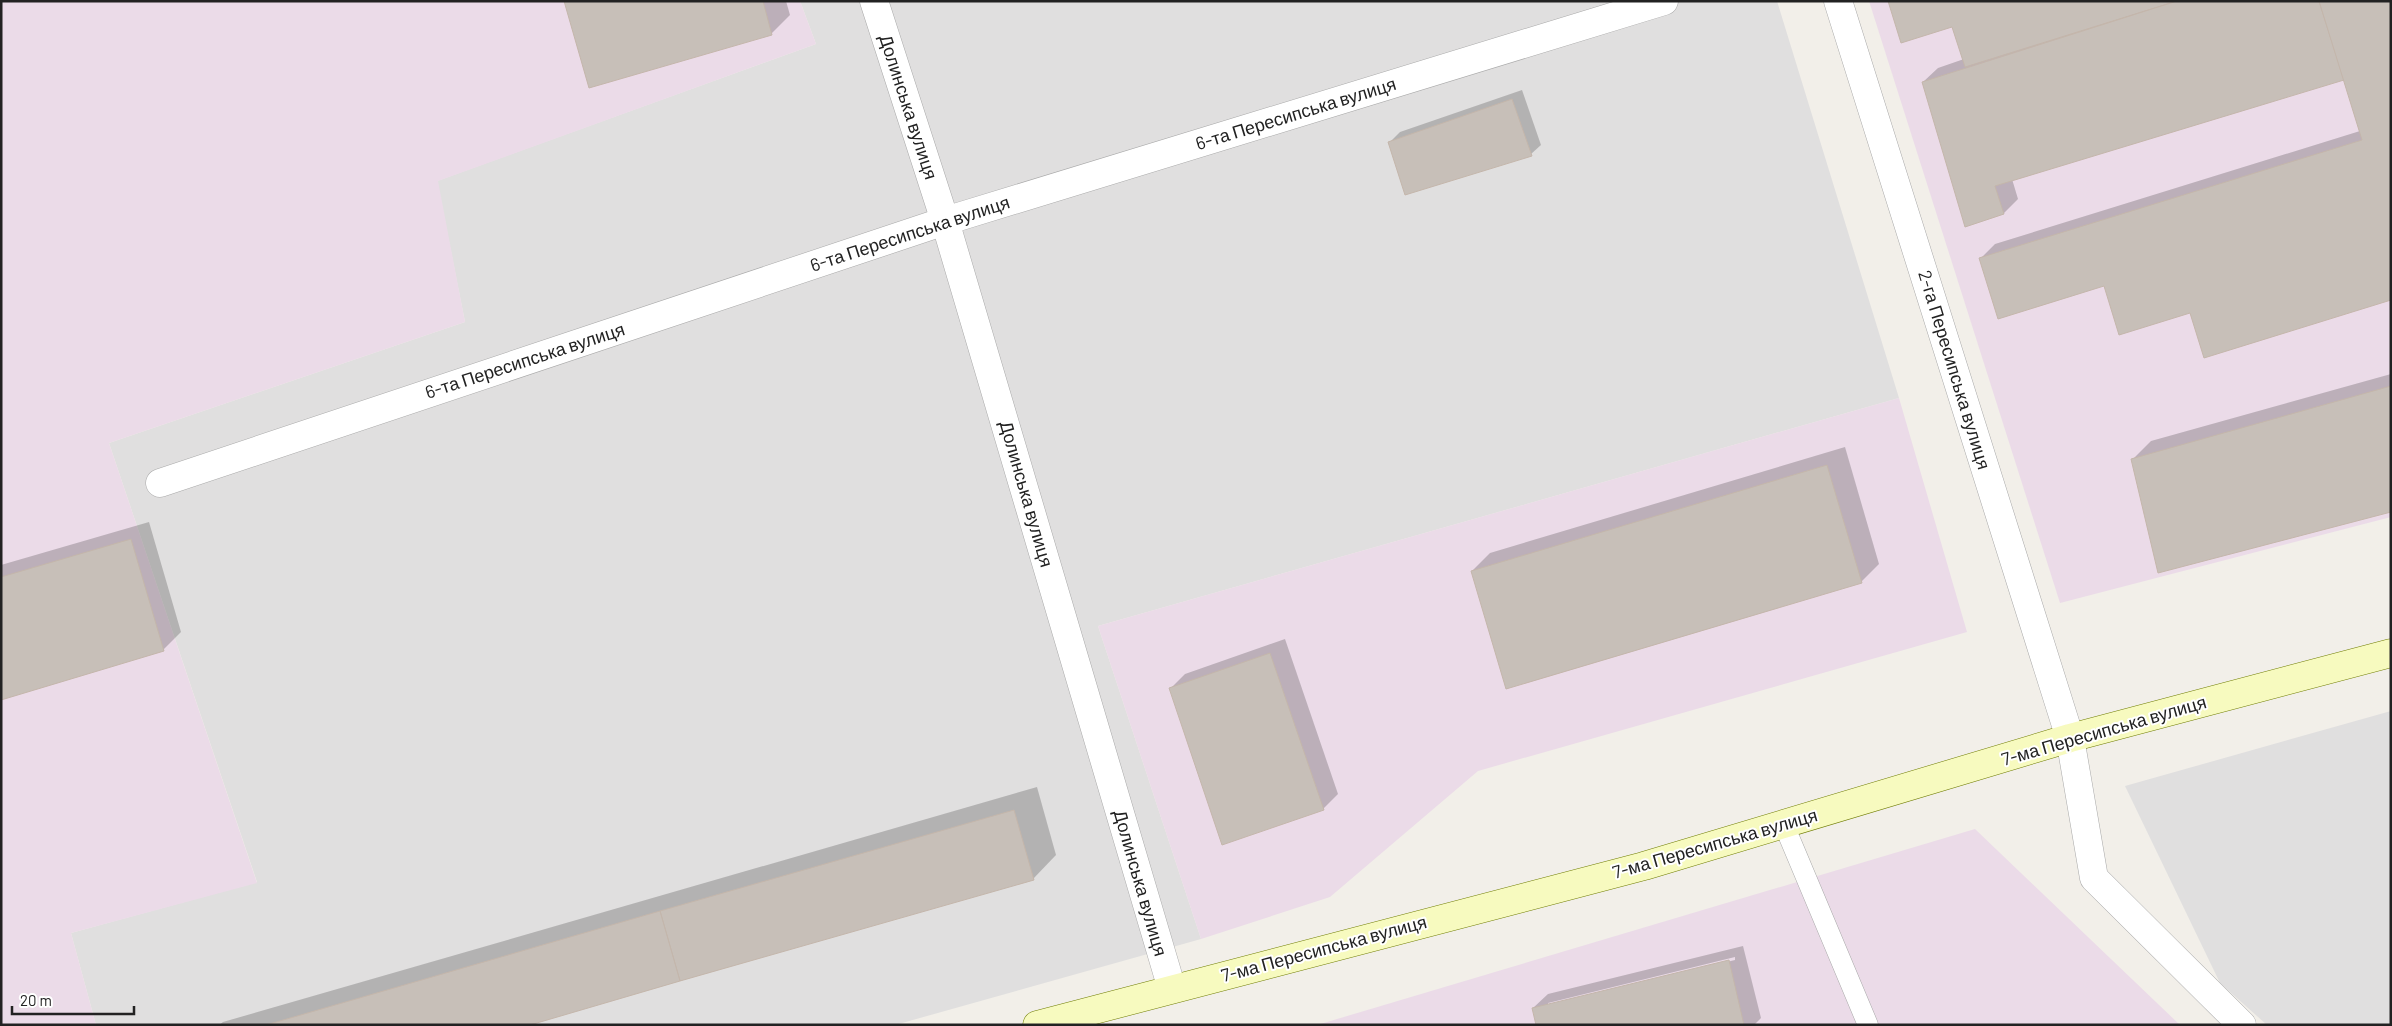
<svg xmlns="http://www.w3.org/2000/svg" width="2392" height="1026" viewBox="0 0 2392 1026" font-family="Barlow,sans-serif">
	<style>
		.residential { fill: #e0dfdf }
		.industrial { fill: #ebdbe8 }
		.shadow { fill: #0003; fill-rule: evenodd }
		.building { fill: #c7bfb8; stroke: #c4b6ab }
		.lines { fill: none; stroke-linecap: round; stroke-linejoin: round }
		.service-casing { stroke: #a9a9a9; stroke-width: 21 }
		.minor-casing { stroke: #a9a9a9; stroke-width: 29 }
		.tertiary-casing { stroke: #a9a9a9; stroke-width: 29 }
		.secondary-casing { stroke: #707d05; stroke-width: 29 }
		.service { stroke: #fff; stroke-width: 20 }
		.minor { stroke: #fff; stroke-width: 28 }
		.tertiary { stroke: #fff; stroke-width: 28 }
		.secondary { stroke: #f7fabf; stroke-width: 28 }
		.labels { text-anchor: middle; stroke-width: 4; stroke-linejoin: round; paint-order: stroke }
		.street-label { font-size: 18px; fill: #222; stroke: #fff }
	</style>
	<rect width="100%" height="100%" fill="#f2efe9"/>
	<g class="residential">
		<path d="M800 1H1777L1899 398 1098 626 1201 939 895 1025H96L71 933 257 882 109 443 465 322 437 181 816 44Z"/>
		<path d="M2391 711V1025H2267L2220 983 2125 786Z"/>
	</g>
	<g class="industrial">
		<path d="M1 1H800L816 44 438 181 465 322 109 443 257 883 71 933 96 1025H1Z"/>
		<path d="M1869 1H2391V517L2060 603Z"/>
		<path d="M1899 398 1967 632 1478 771 1330 897 1201 939 1098 626Z"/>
		<path d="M1975 829 2180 1025H1317Z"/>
	</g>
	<g class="shadow">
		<path d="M565 1H786L790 15 772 33 590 87Z"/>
		<path d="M1890 1H2391V299L2191 312 2104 284 1980 259 1995 244 2360 131 2344 78 2012 179 2018 199 2004 213 1966 225 1923 82 1938 68 1964 59 1953 26Z"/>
		<path d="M1522 90 1541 145 1531 154 1390 142 1400 132Z"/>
		<path d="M2391 374V511L2132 460 2151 441Z"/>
		<path d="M1845 447 1879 564 1861 582 1472 571 1490 553Z"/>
		<path d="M149 522 181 632 163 650 1 698V565Z"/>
		<path d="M1285 639 1338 794 1323 809 1171 688 1185 674Z"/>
		<path d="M1037 787 1056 855 1033 879 526 1025H219L223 1022Z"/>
		<path d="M1743 946 1761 1018 1754 1025H1537L1533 1008 1548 994ZM1735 957V960L1548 1005V1003Z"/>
	</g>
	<g class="building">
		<path d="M564 1H763L772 35 589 88Z"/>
		<path d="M1888 1H2177L1965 67 1952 27 1901 43Z"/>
		<path d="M2177 1H2319L2344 80 1995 186 2004 214 1965 227 1922 82Z"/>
		<path d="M2319 1H2391V300L2204 358 2190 313 2119 335 2104 286 1998 319 1979 258 2362 140Z"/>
		<path d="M1512 99 1532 156 1405 195 1388 142Z"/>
		<path d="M2391 386V512L2158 573 2131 459Z"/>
		<path d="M1827 465 1862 583 1506 689 1471 571Z"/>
		<path d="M131 539 164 651 1 700V577Z"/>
		<path d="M1270 653 1324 810 1222 845 1169 688Z"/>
		<path d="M1014 810 1034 880 680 981 660 911Z"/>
		<path d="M660 911 680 981 530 1025H266Z"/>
		<path d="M1729 960 1744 1025H1536L1532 1008Z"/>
	</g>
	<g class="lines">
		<g class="service-casing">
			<path id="service" d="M1784 825 1868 1025"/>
		</g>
		<g class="minor-casing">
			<g id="minor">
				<path d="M874 1 945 221 1172 989"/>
				<path d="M1838 1 2070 738"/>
				<path d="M160 483 945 221 1664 1"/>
			</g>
		</g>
		<g class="tertiary-casing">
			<path id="tertiary" d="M2070 738 2094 878 2242 1025"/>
		</g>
		<g class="secondary-casing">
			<path id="secondary" d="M1037 1025 1644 866 2070 738 2391 653"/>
		</g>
		<use href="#service" class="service"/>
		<use href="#minor" class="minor"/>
		<use href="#tertiary" class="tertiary"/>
		<use href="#secondary" class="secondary"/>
	</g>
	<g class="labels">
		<g class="street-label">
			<text transform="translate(908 107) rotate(72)" y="6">Долинська вулиця</text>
			<text transform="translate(1296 114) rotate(-17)" y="6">6-та Пересипська вулиця</text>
			<text transform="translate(910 234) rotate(-18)" y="6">6-та Пересипська вулиця</text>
			<text transform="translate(525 361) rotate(-18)" y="6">6-та Пересипська вулиця</text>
			<text transform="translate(1954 370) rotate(73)" y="6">2-га Пересипська вулиця</text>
			<text transform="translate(1026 494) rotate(74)" y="6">Долинська вулиця</text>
			<text transform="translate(2104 731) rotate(-16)" y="6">7-ма Пересипська вулиця</text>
			<text transform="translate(1715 844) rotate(-16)" y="6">7-ма Пересипська вулиця</text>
			<text transform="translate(1140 883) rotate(74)" y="6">Долинська вулиця</text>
			<text transform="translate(1324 949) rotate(-15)" y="6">7-ма Пересипська вулиця</text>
		</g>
	</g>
	<rect width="2392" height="1026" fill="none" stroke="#222222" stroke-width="5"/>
	<path d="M12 1006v8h122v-8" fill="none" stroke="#222222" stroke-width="2.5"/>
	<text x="20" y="1006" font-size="15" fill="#222222" stroke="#ffffff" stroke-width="4" paint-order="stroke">20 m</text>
</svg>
